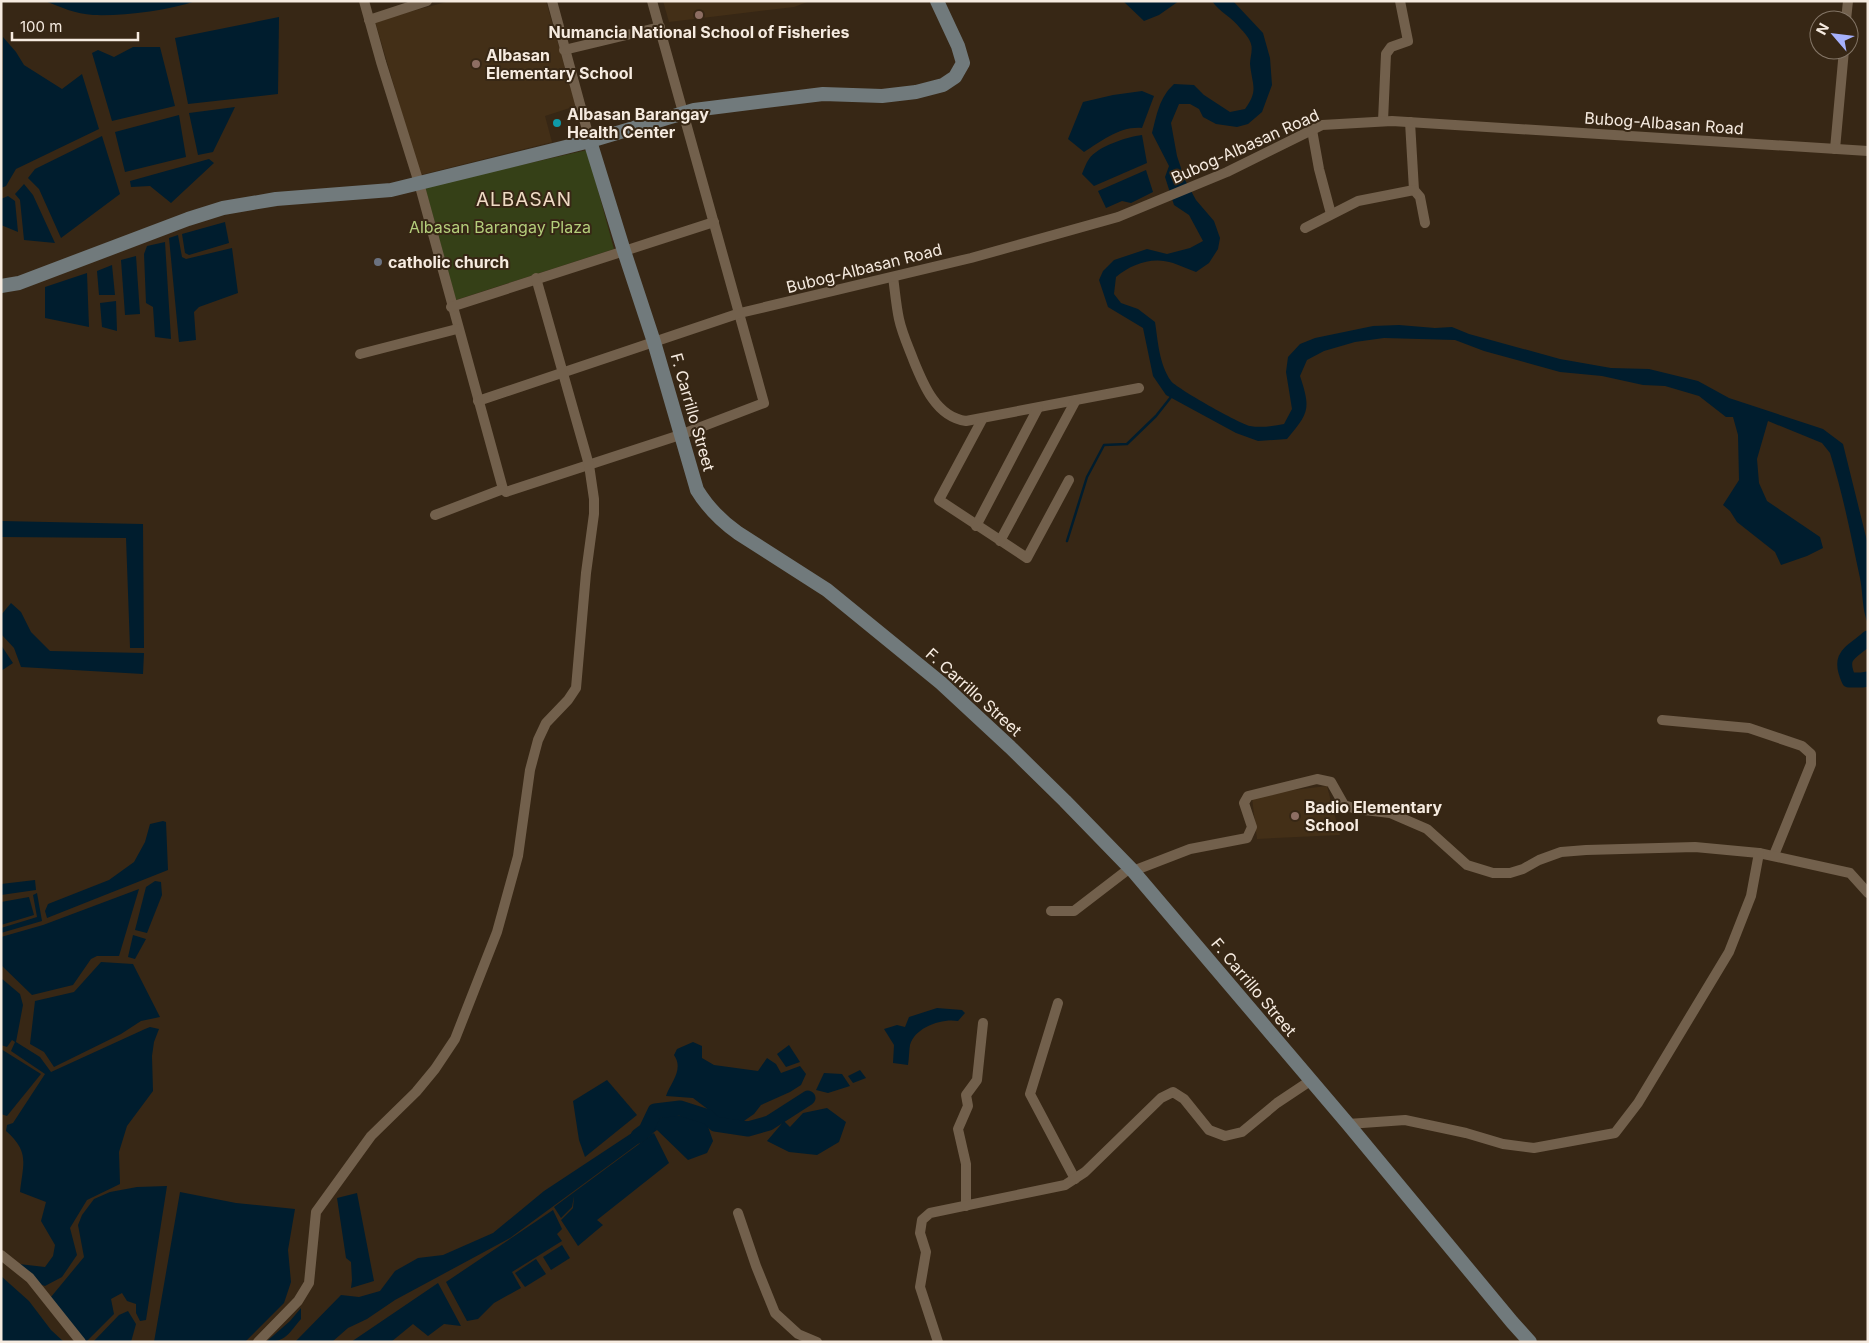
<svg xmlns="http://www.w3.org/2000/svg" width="1869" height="1343" viewBox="0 0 1869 1343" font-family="Inter,sans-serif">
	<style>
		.built { fill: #432f17 }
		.green { fill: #354017 }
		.water { fill: #001d2e }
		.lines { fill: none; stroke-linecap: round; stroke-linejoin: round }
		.stream { stroke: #001d2e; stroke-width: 2.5 }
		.river { stroke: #001d2e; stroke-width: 15 }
		.street { stroke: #72604c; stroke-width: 10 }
		.secondary { stroke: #717a7c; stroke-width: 14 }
		.education-dot { fill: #8d6e63; stroke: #372715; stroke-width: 2 }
		.culture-dot { fill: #0f9aa8; stroke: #372715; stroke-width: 2 }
		.worship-dot { fill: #6b7280; stroke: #372715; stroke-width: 2 }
		.labels { text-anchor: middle; stroke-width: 4; stroke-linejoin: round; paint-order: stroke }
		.poi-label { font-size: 16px; font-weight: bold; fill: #f6ebe0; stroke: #372715; text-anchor: start }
		.street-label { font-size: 16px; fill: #f6ebe0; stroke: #372715 }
		.park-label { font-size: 16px; fill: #b4ce7b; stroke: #372715 }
		.quarter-label { font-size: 19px; letter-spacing: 1px; fill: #f0dbc5; stroke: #372715 }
	</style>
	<rect width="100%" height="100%" fill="#372715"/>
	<g class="built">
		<path d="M450 1H546L576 106 545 116 552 142 420 175 375 21Z"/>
		<path d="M663 1H810L794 7 669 22Z"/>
		<path d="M1327 786 1340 835 1257 839 1252 798 1278 792Z"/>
	</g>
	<path class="green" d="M587 150 614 249 456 300 425 187Z"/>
	<g class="water">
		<path d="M45 1H196C166 11 125 16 93 15 76 14 60 7 45 1Z"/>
		<path d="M1123 1H1179L1159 15 1144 21Z"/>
		<path d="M1212 1H1233L1263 33 1270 58 1272 85 1262 112 1248 124 1237 127 1216 124 1203 117 1199 109 1190 104H1179L1171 123 1177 156 1185 180 1196 200 1214 221 1220 238 1218 249 1209 263 1196 272C1188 269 1181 266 1173 263 1153 256 1131 264 1116 277L1114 294 1121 303 1138 309 1155 322C1158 341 1159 364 1171 381 1176 388 1240 424 1250 426 1261 428 1273 426 1284 424L1292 409 1286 372 1288 357 1300 344 1315 338 1373 326 1399 325 1435 328 1452 327 1469 334 1560 359 1611 368 1649 369 1698 381 1729 398 1823 429 1843 444 1868 545V624C1862 610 1863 593 1860 578 1851 536 1843 494 1830 453L1822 443 1768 421 1757 459 1759 483 1767 501 1820 537 1823 548 1807 556 1781 565 1775 552 1737 522 1730 511 1723 505 1739 480 1738 435 1733 417H1726L1699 396 1665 386 1643 385 1602 376 1560 372 1484 351 1455 340 1384 338 1355 342 1324 351 1307 360 1300 376C1311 409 1309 413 1287 439L1258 441 1236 433 1166 395 1153 376 1143 328 1108 307 1099 280 1103 271 1114 260 1147 249 1167 254 1190 248 1203 241 1189 215 1174 205 1165 177 1169 166 1152 133C1157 114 1159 98 1174 84L1194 85 1204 95 1230 112 1245 109C1259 90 1252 85 1250 64 1250 58 1253 50 1251 44 1250 39 1244 32 1240 28 1232 17 1219 12 1212 1Z"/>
		<path d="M279 17 278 94 188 104 175 38Z"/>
		<path d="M3 37 16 52 24 65 62 89 82 74 99 129 16 169 6 186 1 188Z"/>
		<path d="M133 47H160L175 106 112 121 92 53 98 50 114 57Z"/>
		<path d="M1142 91 1154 96 1142 128C1120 126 1102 141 1084 152L1068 139 1083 102 1113 95Z"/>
		<path d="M235 107 213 152 198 155 189 113Z"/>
		<path d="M179 115 186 157 125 172 115 132Z"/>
		<path d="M1142 135 1147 163 1094 186 1082 174C1084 169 1086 163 1089 159 1098 146 1127 137 1142 135Z"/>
		<path d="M102 136 120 194 61 238 39 189 28 178 35 169Z"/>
		<path d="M209 159 214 163 171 203 150 186 131 187 130 181Z"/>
		<path d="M1146 170 1153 192 1131 203 1122 201 1106 208 1098 191Z"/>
		<path d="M24 184 33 195 55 243 24 240 20 200 15 194Z"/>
		<path d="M8 196 15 201 18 232 1 225V199Z"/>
		<path d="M225 222 229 243 189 255 185 253 182 234Z"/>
		<path d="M178 235 182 257 186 259 232 248 238 293 199 307 194 312 196 340 179 342 169 238Z"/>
		<path d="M165 242 171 339 155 337 153 307 146 303 144 254 147 246Z"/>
		<path d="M136 256 140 314 125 315 121 260Z"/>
		<path d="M112 265 115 295H99L97 271Z"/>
		<path d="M87 273 89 327 45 318V287Z"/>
		<path d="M116 301 117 331 102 327 100 303Z"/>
		<path d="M1 521 143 524 144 648H130L126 538 1 537Z"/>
		<path d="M11 603 21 612 31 632 50 651 144 653 143 674 21 667 14 648 1 634V615Z"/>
		<path d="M1 645 13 663 1 671Z"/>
		<path d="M163 821 166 822 168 870 47 918 45 911 48 904 109 880 134 862 145 842 150 824Z"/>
		<path d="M35 880 36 890 1 895V884Z"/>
		<path d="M155 881 161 882 162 895 147 933 135 930 146 887Z"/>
		<path d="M139 889 119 956H97L91 959 73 985 32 995 1 965V937L43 925Z"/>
		<path d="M37 893 42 921 1 933V928L37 917 33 895Z"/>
		<path d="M29 897 34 915 1 925V902Z"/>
		<path d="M133 935 146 939 135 959 128 957Z"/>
		<path d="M101 962 133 964 160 1017 141 1021 121 1034 54 1067 44 1052 30 1044 35 1001 74 992Z"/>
		<path d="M1 978 20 994 23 1005 16 1042 40 1057 51 1072 145 1029 150 1027 159 1029 154 1042 152 1056 153 1091 127 1126 119 1152 120 1184 87 1200 70 1228 77 1255 62 1277 45 1286 22 1278 10 1263 45 1267 53 1256 55 1245 41 1221 46 1202 20 1192C23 1163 30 1152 6 1131L7 1125 13 1123 45 1074 11 1051 15 1042 12 1040 7 1047 1 1045Z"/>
		<path d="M937 1008 962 1010 965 1013 958 1021C942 1018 915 1027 910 1045 909 1051 909 1059 908 1065L893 1063 894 1045 884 1029 897 1025 905 1027 909 1017Z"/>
		<path d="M693 1042 702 1046V1058L714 1065 758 1071 767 1058 776 1064 781 1073 800 1066 806 1074 801 1085 790 1092 761 1105 754 1114 741 1123 722 1120 693 1098 666 1096C671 1082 684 1070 674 1055L677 1049Z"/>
		<path d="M789 1045 800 1062 786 1067 777 1054Z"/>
		<path d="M1 1049 41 1074 7 1116 1 1114Z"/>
		<path d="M860 1070 866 1078 853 1083 848 1076Z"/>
		<path d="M824 1073 842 1074 850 1086 828 1093 816 1090Z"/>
		<path d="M607 1080 637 1115 585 1157 579 1140 573 1101Z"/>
		<path d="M827 1108 846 1122 839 1142 817 1155 789 1152 767 1141 784 1121 790 1127 803 1113Z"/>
		<path d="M669 1115 705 1118 713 1141 707 1153 688 1160 657 1130 510 1238 395 1300 367 1319 348 1328 332 1342H295L341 1295 359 1297 380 1291 395 1271 418 1258 443 1255 493 1233 544 1191 650 1121Z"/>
		<path d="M654 1133 669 1163 597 1220 603 1225 578 1246 561 1220 573 1208 574 1196 572 1207 561 1218 554 1207Z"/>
		<path d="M167 1186 146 1320 140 1321 136 1313V1304L127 1301 122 1293 111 1299 114 1314 86 1342H81L46 1303 84 1257 78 1225 82 1215 94 1199 110 1192 137 1187Z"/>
		<path d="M180 1192 236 1203 295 1209 288 1250 291 1282 284 1303 245 1342H154Z"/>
		<path d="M357 1193 374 1281 351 1288 352 1280 351 1262 346 1258 337 1198Z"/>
		<path d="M553 1210 562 1229 557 1234 562 1241 512 1272 521 1288 494 1303 478 1319 467 1321 446 1282Z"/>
		<path d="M562 1245 570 1258 551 1270 543 1257Z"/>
		<path d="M536 1259 546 1274 525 1287 515 1273Z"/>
		<path d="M1 1276 29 1301 51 1330 64 1342H1Z"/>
		<path d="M438 1283 461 1326 444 1324 428 1336 413 1324 391 1342H351Z"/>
		<path d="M301 1308V1319C289 1333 286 1342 266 1342L290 1321Z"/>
		<path d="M128 1311 136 1324 131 1342H93L119 1315Z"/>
	</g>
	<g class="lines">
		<path class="stream" d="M1067 541 1087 477 1104 445 1127 444 1156 416 1171 397"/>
		<g class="river">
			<path d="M1868 638C1852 653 1837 654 1849 680H1862L1868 679"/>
			<path d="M638 1136 646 1130 655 1111 680 1108 708 1117 715 1124 748 1129 769 1123 808 1098"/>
		</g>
		<g class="street">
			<path d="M364 1 381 62 419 183 503 489 506 492 680 435 764 403 652 1"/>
			<path d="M552 1 590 141"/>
			<path d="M369 20 427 1"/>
			<path d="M1846 20 1848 1"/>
			<path d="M564 50 660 27"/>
			<path d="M1383 121 1386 54 1391 47 1408 41 1400 1"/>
			<path d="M1410 122 1414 190"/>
			<path d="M1312 130 1319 169 1331 214"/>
			<path d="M1835 149 1844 50"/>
			<path d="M1305 228 1358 201 1414 190 1420 197 1425 223"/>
			<path d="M893 277C895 291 896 305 899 319 902 333 908 346 913 359 923 384 936 417 966 421L1139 388"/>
			<path d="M451 307 714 222"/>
			<path d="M360 354 457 329"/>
			<path d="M478 401 740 313 971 258 1118 217 1227 172 1322 125 1392 121 1868 151"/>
			<path d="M983 418 939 500 1027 558 1069 480"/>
			<path d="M435 515 503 489"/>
			<path d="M976 526 1038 408"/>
			<path d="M1000 541 1076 400"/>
			<path d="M1662 720 1749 728 1802 746 1811 754V764L1774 855"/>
			<path d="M1133 871 1190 849 1247 838 1252 827 1244 803 1248 796 1317 779 1331 782 1344 805 1356 809 1390 813 1427 829 1467 865 1493 873H1510L1523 869 1539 860 1561 852 1586 850 1695 847 1759 853 1850 873 1868 893"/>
			<path d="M1051 911H1074L1130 868"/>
			<path d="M1058 1003 1030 1094 1075 1179"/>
			<path d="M1348 1124 1405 1120 1466 1133 1503 1144 1534 1148 1615 1133 1638 1103 1729 952 1751 896 1759 853"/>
			<path d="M966 1206V1164L958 1129 968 1106 966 1095 977 1080 983 1023"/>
			<path d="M738 1213 756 1266 775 1313 798 1334 817 1342"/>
			<path d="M1 1255 30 1278 81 1342"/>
			<path d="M258 1342 298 1301 309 1283 316 1212 371 1136 416 1092 435 1069 455 1039 497 932 518 856 530 770 538 740 546 723 568 700 576 688 586 573 594 514V499L589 465 536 278"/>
			<path d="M938 1342 920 1287 926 1252 920 1233 922 1220 930 1213 1065 1185 1085 1172 1161 1098 1173 1092 1184 1099 1209 1130 1225 1136 1242 1132 1277 1103 1310 1081"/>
		</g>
		<g class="secondary">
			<path d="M590 141 624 251 654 342 697 490C708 508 721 521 738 533L827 590 941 683 1010 747 1065 801 1133 871 1348 1124 1512 1322 1530 1342"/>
			<path d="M1 286 19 283 188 219 223 208 276 199 391 190 590 141 694 110 823 94 882 96 916 92 943 85 955 77 963 63 958 46 937 1"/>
		</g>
	</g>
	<g class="education-dot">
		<circle cx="699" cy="15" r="5"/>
		<circle cx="476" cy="64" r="5"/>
		<circle cx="1295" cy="816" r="5"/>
	</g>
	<circle class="culture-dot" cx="557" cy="123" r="5"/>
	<circle class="worship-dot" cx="378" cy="262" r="5"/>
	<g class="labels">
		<g class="poi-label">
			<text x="699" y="38" text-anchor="middle">Numancia National School of Fisheries</text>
			<text x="486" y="61">Albasan<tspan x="486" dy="18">Elementary School</tspan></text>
			<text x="567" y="120">Albasan Barangay<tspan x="567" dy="18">Health Center</tspan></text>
			<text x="388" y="268">catholic church</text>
			<text x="1305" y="813">Badio Elementary<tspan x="1305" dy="18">School</tspan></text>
		</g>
		<g class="street-label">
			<text transform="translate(1664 123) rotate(4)" y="6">Bubog-Albasan Road</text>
			<text transform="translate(1245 146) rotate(-24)" y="6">Bubog-Albasan Road</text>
			<text transform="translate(864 268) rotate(-14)" y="6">Bubog-Albasan Road</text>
			<text transform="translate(693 412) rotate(74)" y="6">F. Carrillo Street</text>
			<text transform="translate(974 692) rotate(42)" y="6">F. Carrillo Street</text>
			<text transform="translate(1254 987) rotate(50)" y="6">F. Carrillo Street</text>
		</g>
		<g class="park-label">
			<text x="500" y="233">Albasan Barangay Plaza</text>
		</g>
		<g class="quarter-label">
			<text x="524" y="206">ALBASAN</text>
		</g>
	</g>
	<rect width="1869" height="1343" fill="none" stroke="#f6ebe0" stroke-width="5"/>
	<g transform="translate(1834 35) rotate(298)"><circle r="24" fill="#372715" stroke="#837566"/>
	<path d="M0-4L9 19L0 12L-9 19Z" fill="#a6b1fc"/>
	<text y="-8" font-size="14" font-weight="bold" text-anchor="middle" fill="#f6ebe0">N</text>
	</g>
	<path d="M12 32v8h126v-8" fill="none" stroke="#f6ebe0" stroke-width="2.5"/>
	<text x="20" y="32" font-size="15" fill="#f6ebe0" stroke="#372715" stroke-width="4" paint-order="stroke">100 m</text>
</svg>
